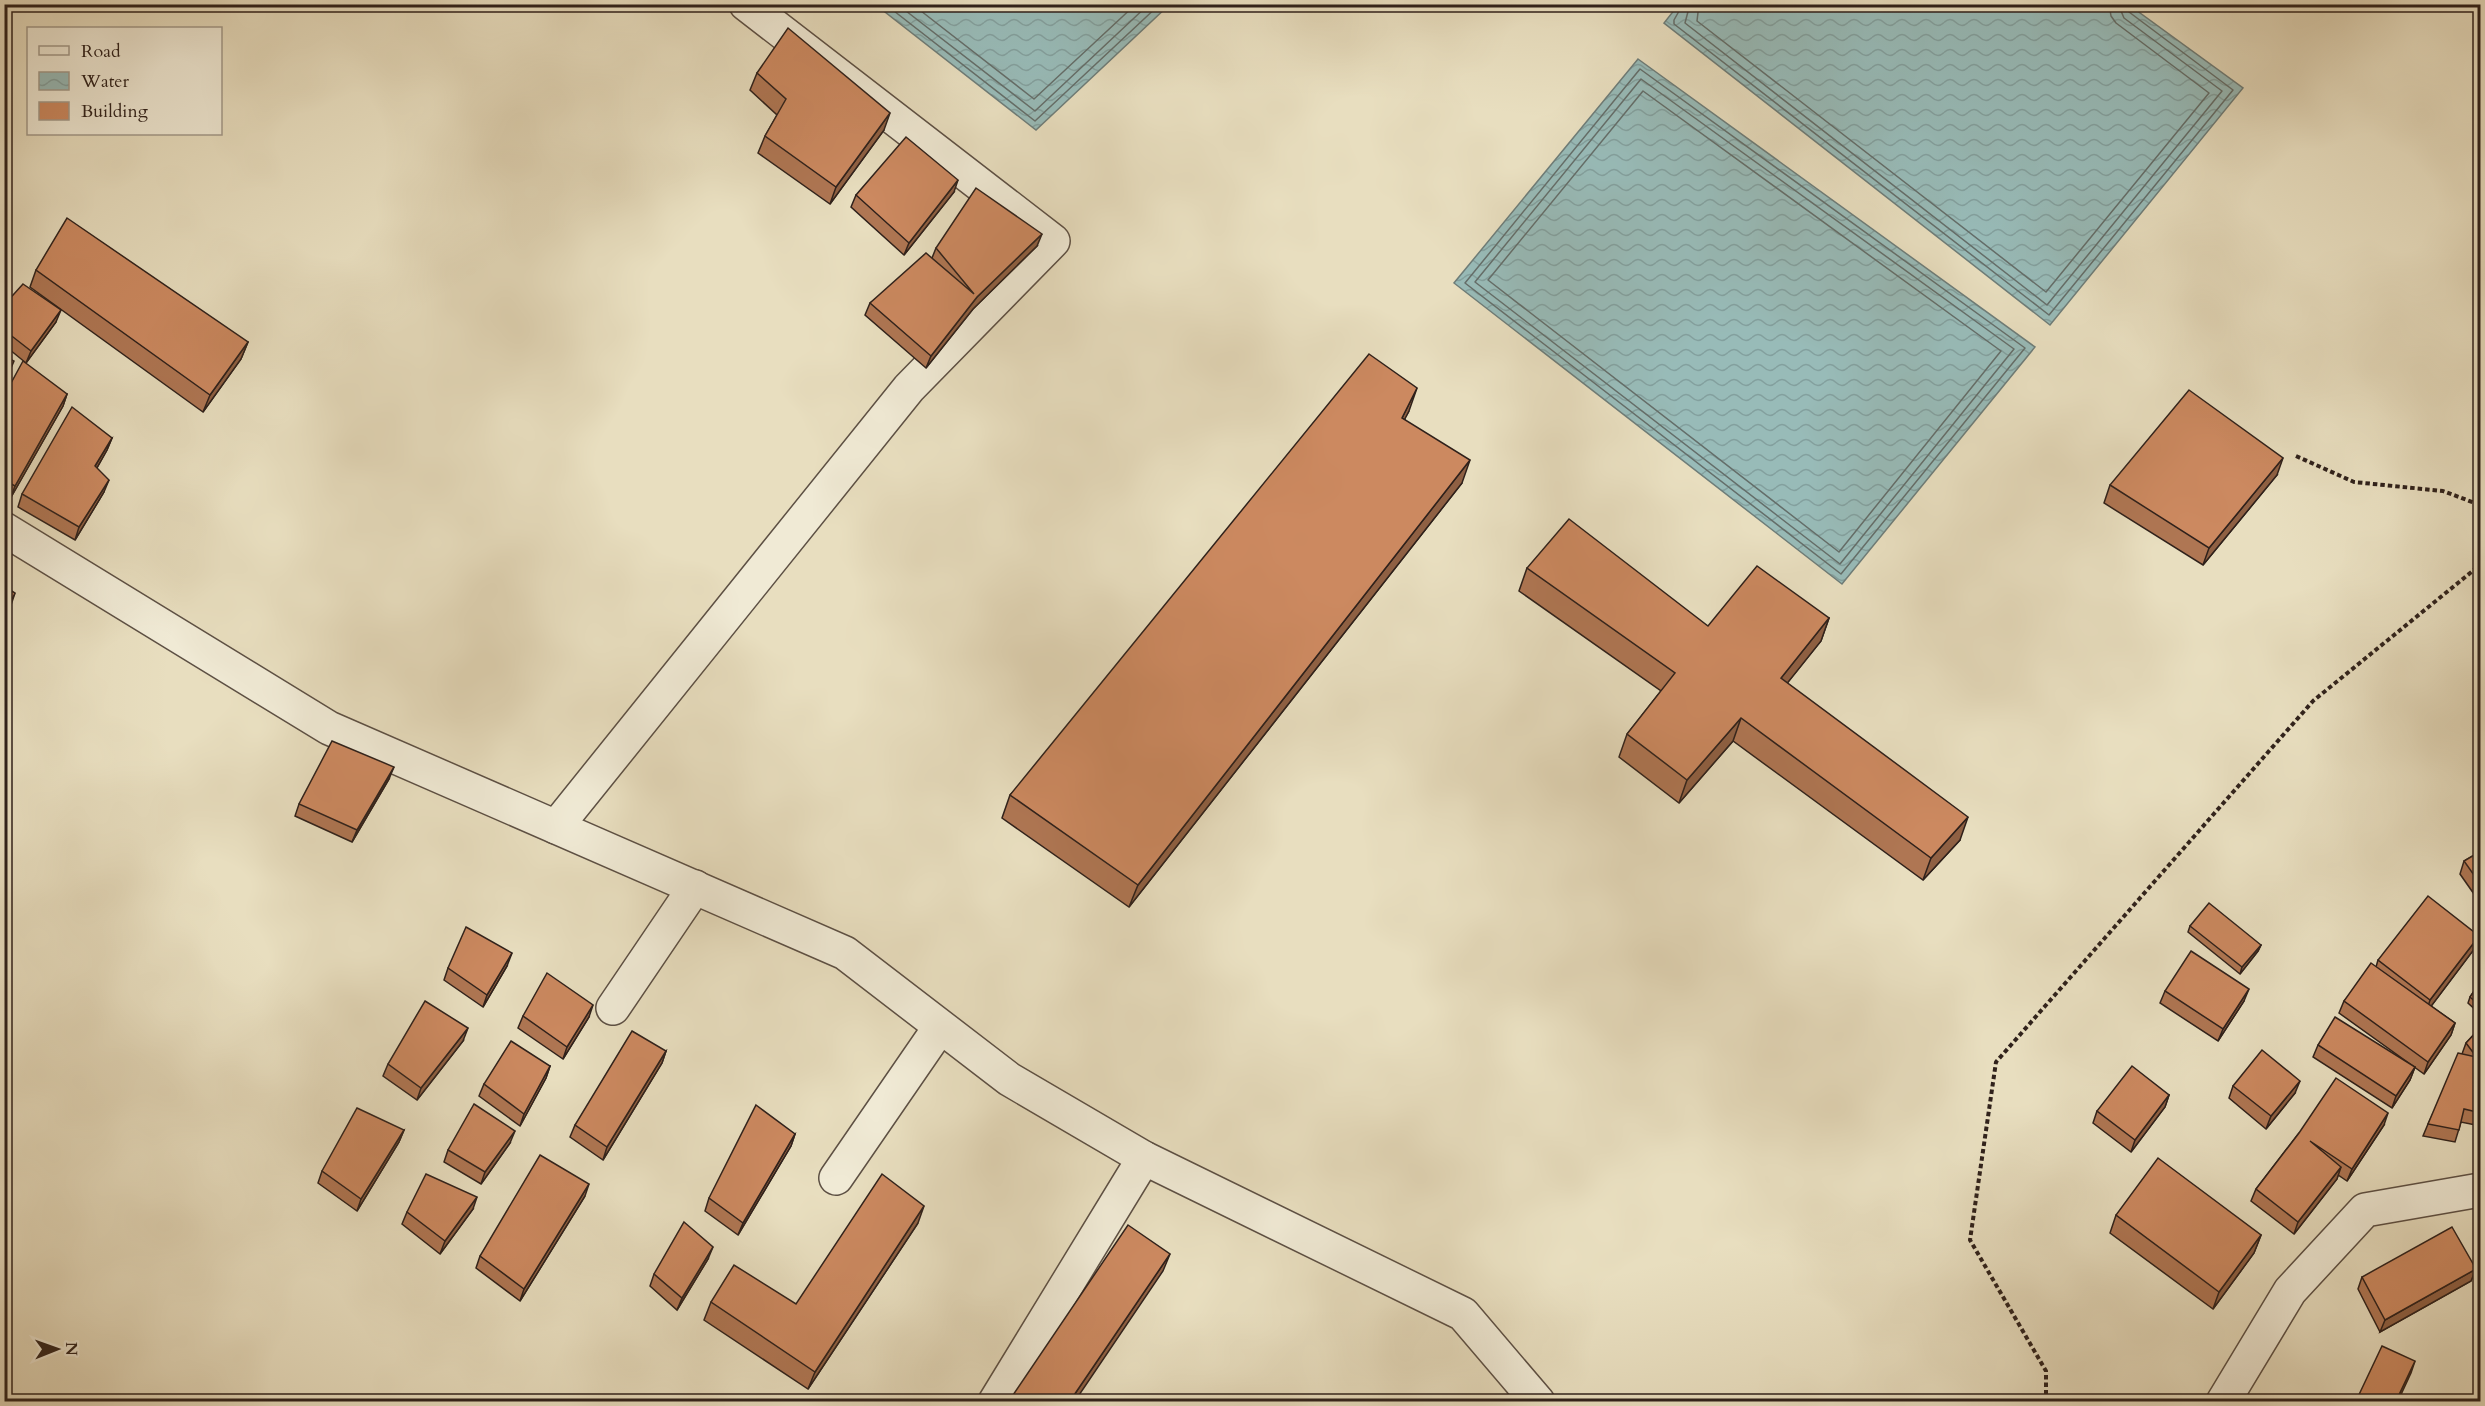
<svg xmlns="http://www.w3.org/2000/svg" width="2485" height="1406" viewBox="0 0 2485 1406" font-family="Cardo,serif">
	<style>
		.water { fill: url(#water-waves); stroke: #6e7d79; stroke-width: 1.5 }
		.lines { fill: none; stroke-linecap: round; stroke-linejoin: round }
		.shore { stroke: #646e6a; stroke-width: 1.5 }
		.minor-casing { stroke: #5d5044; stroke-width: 36 }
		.path { stroke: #2f211b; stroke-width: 4; stroke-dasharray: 4.5 3; stroke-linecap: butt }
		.minor { stroke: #f0ead5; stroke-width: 33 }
		.wall { fill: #af7653; stroke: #2f211b; stroke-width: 1.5 }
		.shaded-wall { fill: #8f6043; stroke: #2f211b; stroke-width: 1.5 }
		.building { fill: #cc8960; stroke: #2f211b; stroke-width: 1.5 }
	</style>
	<defs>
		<pattern id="water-waves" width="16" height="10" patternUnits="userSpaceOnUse" patternTransform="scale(1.5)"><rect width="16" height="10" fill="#98bbb8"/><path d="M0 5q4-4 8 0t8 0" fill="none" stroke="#83a09e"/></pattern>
	</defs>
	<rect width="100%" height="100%" fill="#e8debf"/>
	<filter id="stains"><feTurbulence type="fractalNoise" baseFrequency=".00333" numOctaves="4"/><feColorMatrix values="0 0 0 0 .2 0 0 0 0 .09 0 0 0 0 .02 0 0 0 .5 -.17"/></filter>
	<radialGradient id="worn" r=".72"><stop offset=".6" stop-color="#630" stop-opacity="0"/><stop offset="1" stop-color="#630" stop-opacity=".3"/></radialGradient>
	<g class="water">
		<path d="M1679 4 2129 5 2243 88 2050 325 1664 23Z"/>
		<path d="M876 5H1169L1036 130Z"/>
		<path d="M1638 59 2035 347 1842 584 1454 283Z"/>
	</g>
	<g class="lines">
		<g class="shore">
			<path d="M885 4 1035 121 1160 4"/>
			<path d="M897 4 1035 111 1149 4"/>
			<path d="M912 4 1034 99 1136 4"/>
			<path d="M1683 4 1674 20V24L2049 315 2233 90 2129 12 2126 4"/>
			<path d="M1690 4 1685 23 2047 305 2222 91 2124 18 2118 4"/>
			<path d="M1699 4 1697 21 2046 292 2209 93 2116 23 2111 16 2109 4"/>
			<path d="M1640 69 2025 348 1841 574 1465 283Z"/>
			<path d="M1641 79 2014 349 1840 564 1475 282Z"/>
			<path d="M1643 91 2001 351 1839 552 1488 280Z"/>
		</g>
		<g class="minor-casing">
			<g id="minor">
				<path d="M4 529 329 728 845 953 1009 1079 1144 1158 1463 1314 1538 1402"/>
				<path d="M556 827 909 388 1053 241 746 4"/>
				<path d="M613 1008 695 887"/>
				<path d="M836 1178 940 1027"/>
				<path d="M995 1402 1144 1158"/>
				<path d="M2223 1402 2290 1291 2365 1210 2480 1190"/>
			</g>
		</g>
		<g class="path">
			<path d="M2296 456 2354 482 2443 491 2480 505"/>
			<path d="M2046 1402V1371L1970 1240 1996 1062 2313 701 2480 565"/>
		</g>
		<use href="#minor" class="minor"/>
	</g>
	<g class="wall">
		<path d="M757 73 884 130 830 204 758 153 765 136 777 115 750 90Z"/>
		<path d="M954 192 904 255 851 207 856 195Z"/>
		<path d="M1037 246 973 309 926 368 865 315 870 303 932 258 936 248Z"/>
		<path d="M36 270 248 342 241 359 203 412 30 287Z"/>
		<path d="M4 305 56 322 26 363 4 345Z"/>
		<path d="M67 394 63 406 10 499 4 495V396Z"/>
		<path d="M1409 411 1404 419 1462 483 1129 907 1002 818 1010 795Z"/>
		<path d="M112 438 107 450 97 468 104 492 75 540 18 507 22 494Z"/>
		<path d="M2277 475 2203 565 2104 503 2110 485Z"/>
		<path d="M1527 568 1708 626 1829 618 1821 641 1787 683 1960 840 1923 880 1733 741 1679 803 1619 757 1627 734 1661 691 1519 591Z"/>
		<path d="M389 779 352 842 295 816 299 804Z"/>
		<path d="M2481 851V904L2460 874 2464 861Z"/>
		<path d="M2190 926 2261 945 2258 951 2240 974 2188 932Z"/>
		<path d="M2479 936 2475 948 2431 1006 2455 1023 2451 1035 2424 1074 2339 1013 2344 1001 2376 967 2378 960Z"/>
		<path d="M507 966 483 1007 444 980 448 968Z"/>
		<path d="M2481 981V1015L2468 1003 2470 997Z"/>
		<path d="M2165 991 2244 1001 2218 1041 2160 1003Z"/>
		<path d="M523 1016 589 1017 563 1059 518 1028Z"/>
		<path d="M2481 1027V1126L2461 1122 2455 1142 2423 1136 2428 1124 2462 1054 2466 1043Z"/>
		<path d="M463 1041 417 1100 383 1076 388 1064Z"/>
		<path d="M2318 1045 2415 1067 2410 1080 2392 1108 2313 1057Z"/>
		<path d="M666 1051 662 1063 603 1160 570 1137 575 1125Z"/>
		<path d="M550 1066 546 1078 520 1126 479 1096 484 1084Z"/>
		<path d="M2233 1086 2295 1093 2266 1129 2229 1098Z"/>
		<path d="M2169 1095 2165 1107 2131 1152 2093 1123 2097 1111Z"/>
		<path d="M2384 1125 2347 1181 2338 1175 2337 1179 2294 1234 2251 1201 2256 1189 2299 1133Z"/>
		<path d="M404 1130 399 1142 357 1211 318 1183 322 1171Z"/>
		<path d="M795 1134 791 1146 738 1235 705 1211 709 1198Z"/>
		<path d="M510 1143 481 1184 444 1162 448 1150Z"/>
		<path d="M585 1196 520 1301 476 1268 480 1256Z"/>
		<path d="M473 1209 440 1254 402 1224 407 1212Z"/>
		<path d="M2116 1215 2261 1235 2254 1253 2213 1309 2110 1233Z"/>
		<path d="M918 1223 808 1389 704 1320 711 1302 796 1304Z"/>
		<path d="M708 1259 677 1310 650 1286 654 1274Z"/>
		<path d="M2476 1269 2471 1281 2380 1332 2358 1289 2362 1277Z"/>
	</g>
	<g class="shaded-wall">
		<path d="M890 113 884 130 830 204 836 187Z"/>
		<path d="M958 180 954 192 904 255 909 243Z"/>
		<path d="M1042 234 1037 246 973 309 926 368 931 356 977 297Z"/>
		<path d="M61 310 56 322 26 363 31 351Z"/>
		<path d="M248 342 241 359 203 412 210 395Z"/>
		<path d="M1417 388 1409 411 1394 440 1402 418Z"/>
		<path d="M67 394 63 406 10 499 15 486Z"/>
		<path d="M112 438 107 450 91 478 95 466Z"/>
		<path d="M2283 458 2277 475 2203 565 2209 548Z"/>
		<path d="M1470 460 1462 483 1129 907 1138 885Z"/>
		<path d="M109 480 104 492 75 540 79 527Z"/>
		<path d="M15 593 11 605 4 618V616Z"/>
		<path d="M1829 618 1821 641 1773 701 1781 678Z"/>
		<path d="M1741 718 1733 741 1679 803 1687 780Z"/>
		<path d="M394 767 389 779 352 842 357 830Z"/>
		<path d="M1968 817 1960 840 1923 880 1931 858Z"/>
		<path d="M2479 936 2475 948 2426 1013 2430 1000Z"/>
		<path d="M2261 945 2258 951 2240 974 2242 967Z"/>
		<path d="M512 953 507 966 483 1007 487 995Z"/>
		<path d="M2249 989 2244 1001 2218 1041 2223 1029Z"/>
		<path d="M593 1005 589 1017 563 1059 567 1047Z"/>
		<path d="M2455 1023 2451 1035 2424 1074 2428 1062Z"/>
		<path d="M468 1028 463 1041 417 1100 421 1088Z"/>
		<path d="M666 1051 662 1063 603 1160 607 1147Z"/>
		<path d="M550 1066 546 1078 520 1126 524 1114Z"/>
		<path d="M2415 1067 2410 1080 2392 1108 2396 1096Z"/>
		<path d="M2300 1081 2295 1093 2266 1129 2271 1116Z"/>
		<path d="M2169 1095 2165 1107 2131 1152 2135 1140Z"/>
		<path d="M2388 1113 2384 1125 2347 1181 2352 1169Z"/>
		<path d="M404 1130 399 1142 357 1211 361 1199Z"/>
		<path d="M515 1131 510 1143 481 1184 485 1172Z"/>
		<path d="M795 1134 791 1146 738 1235 743 1223Z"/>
		<path d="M2341 1167 2337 1179 2294 1234 2298 1222Z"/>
		<path d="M589 1184 585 1196 520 1301 524 1289Z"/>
		<path d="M477 1197 473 1209 440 1254 445 1241Z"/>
		<path d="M924 1206 918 1223 808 1389 815 1372Z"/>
		<path d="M2261 1235 2254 1253 2213 1309 2219 1292Z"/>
		<path d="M713 1247 708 1259 677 1310 682 1298Z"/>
		<path d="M1170 1254 1163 1271 1075 1401H1070Z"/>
		<path d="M2476 1269 2471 1281 2380 1332 2385 1320Z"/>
		<path d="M2415 1361 2411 1373 2398 1401H2396Z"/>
	</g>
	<g class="building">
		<path d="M788 28 890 113 836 187 765 136 786 99 757 73Z"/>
		<path d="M906 137 958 180 909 243 856 195Z"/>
		<path d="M976 188 1042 234 977 297 931 356 870 303 926 253 974 294 936 248Z"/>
		<path d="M67 218 248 342 210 395 36 270Z"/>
		<path d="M23 284 61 310 31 351 4 330V305Z"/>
		<path d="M1369 354 1417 388 1402 418 1470 460 1138 885 1010 795Z"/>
		<path d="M4 356 14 361 4 384Z"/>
		<path d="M23 361 67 394 15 486 4 480V396Z"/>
		<path d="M2189 390 2283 458 2209 548 2110 485Z"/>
		<path d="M72 407 112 438 95 466 109 480 79 527 22 494Z"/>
		<path d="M1569 519 1708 626 1757 566 1829 618 1781 678 1968 817 1931 858 1741 718 1687 780 1627 734 1675 673 1527 568Z"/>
		<path d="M4 586 15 593 4 616Z"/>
		<path d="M332 741 394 767 357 830 299 804Z"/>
		<path d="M2481 851V885L2464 861Z"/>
		<path d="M2428 896 2479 936 2430 1000 2378 960Z"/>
		<path d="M2209 903 2261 945 2242 967 2190 926Z"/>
		<path d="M466 927 512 953 487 995 448 968Z"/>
		<path d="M2191 951 2249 989 2223 1029 2165 991Z"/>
		<path d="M2371 963 2455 1023 2428 1062 2344 1001Z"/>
		<path d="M547 973 593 1005 567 1047 523 1016Z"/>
		<path d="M2481 981V1007L2470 997Z"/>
		<path d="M425 1001 468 1028 421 1088 388 1064Z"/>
		<path d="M2335 1017 2415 1067 2396 1096 2318 1045Z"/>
		<path d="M2481 1027V1056L2475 1055 2466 1043Z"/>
		<path d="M632 1031 666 1051 607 1147 575 1125Z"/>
		<path d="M511 1041 550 1066 524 1114 484 1084Z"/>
		<path d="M2262 1050 2300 1081 2271 1116 2233 1086Z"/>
		<path d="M2458 1053 2481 1058V1113L2464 1109 2459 1130 2428 1124Z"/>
		<path d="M2132 1066 2169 1095 2135 1140 2097 1111Z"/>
		<path d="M2336 1078 2388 1113 2352 1169 2310 1141 2341 1167 2298 1222 2256 1189 2299 1133Z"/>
		<path d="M474 1104 515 1131 485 1172 448 1150Z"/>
		<path d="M756 1105 795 1134 743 1223 709 1198Z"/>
		<path d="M357 1108 404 1130 361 1199 322 1171Z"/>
		<path d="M540 1155 589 1184 524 1289 480 1256Z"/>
		<path d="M2158 1158 2261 1235 2219 1292 2116 1215Z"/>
		<path d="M426 1174 477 1197 445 1241 407 1212Z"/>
		<path d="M882 1174 924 1206 815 1372 711 1302 734 1265 796 1304Z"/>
		<path d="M684 1222 713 1247 682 1298 654 1274Z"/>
		<path d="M1128 1225 1170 1254 1070 1401H1009Z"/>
		<path d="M2452 1227 2476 1269 2385 1320 2362 1277Z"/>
		<path d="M2382 1346 2415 1361 2396 1401H2356Z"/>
	</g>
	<rect width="2485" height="1406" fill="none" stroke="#e8debf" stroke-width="24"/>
	<rect x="6" y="6" width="2473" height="1394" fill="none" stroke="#2f211b" stroke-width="3"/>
	<rect x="12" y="12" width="2461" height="1382" fill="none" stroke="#2f211b" stroke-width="1.5"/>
	<rect x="27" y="27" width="195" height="108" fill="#f0ead5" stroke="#a39a8b" stroke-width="1.5"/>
	<rect x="39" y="46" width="30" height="9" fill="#f0ead5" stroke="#a39a8b" stroke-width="1.5"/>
	<text x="81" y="57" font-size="18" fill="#2f211b">Road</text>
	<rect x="39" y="72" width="30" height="18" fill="url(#water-waves)" stroke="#a39a8b" stroke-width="1.5"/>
	<text x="81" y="87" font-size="18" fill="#2f211b">Water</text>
	<rect x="39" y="102" width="30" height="18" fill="#cc8960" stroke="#a39a8b" stroke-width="1.5"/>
	<text x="81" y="117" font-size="18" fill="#2f211b">Building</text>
	<g transform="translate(57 1349) rotate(89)" stroke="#f0ead5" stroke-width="4.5" paint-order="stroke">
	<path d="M0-4.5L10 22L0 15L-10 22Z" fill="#2f211b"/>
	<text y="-9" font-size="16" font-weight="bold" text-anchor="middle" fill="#2f211b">N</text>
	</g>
	<rect width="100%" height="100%" filter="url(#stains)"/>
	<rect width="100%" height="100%" fill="url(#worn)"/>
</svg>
